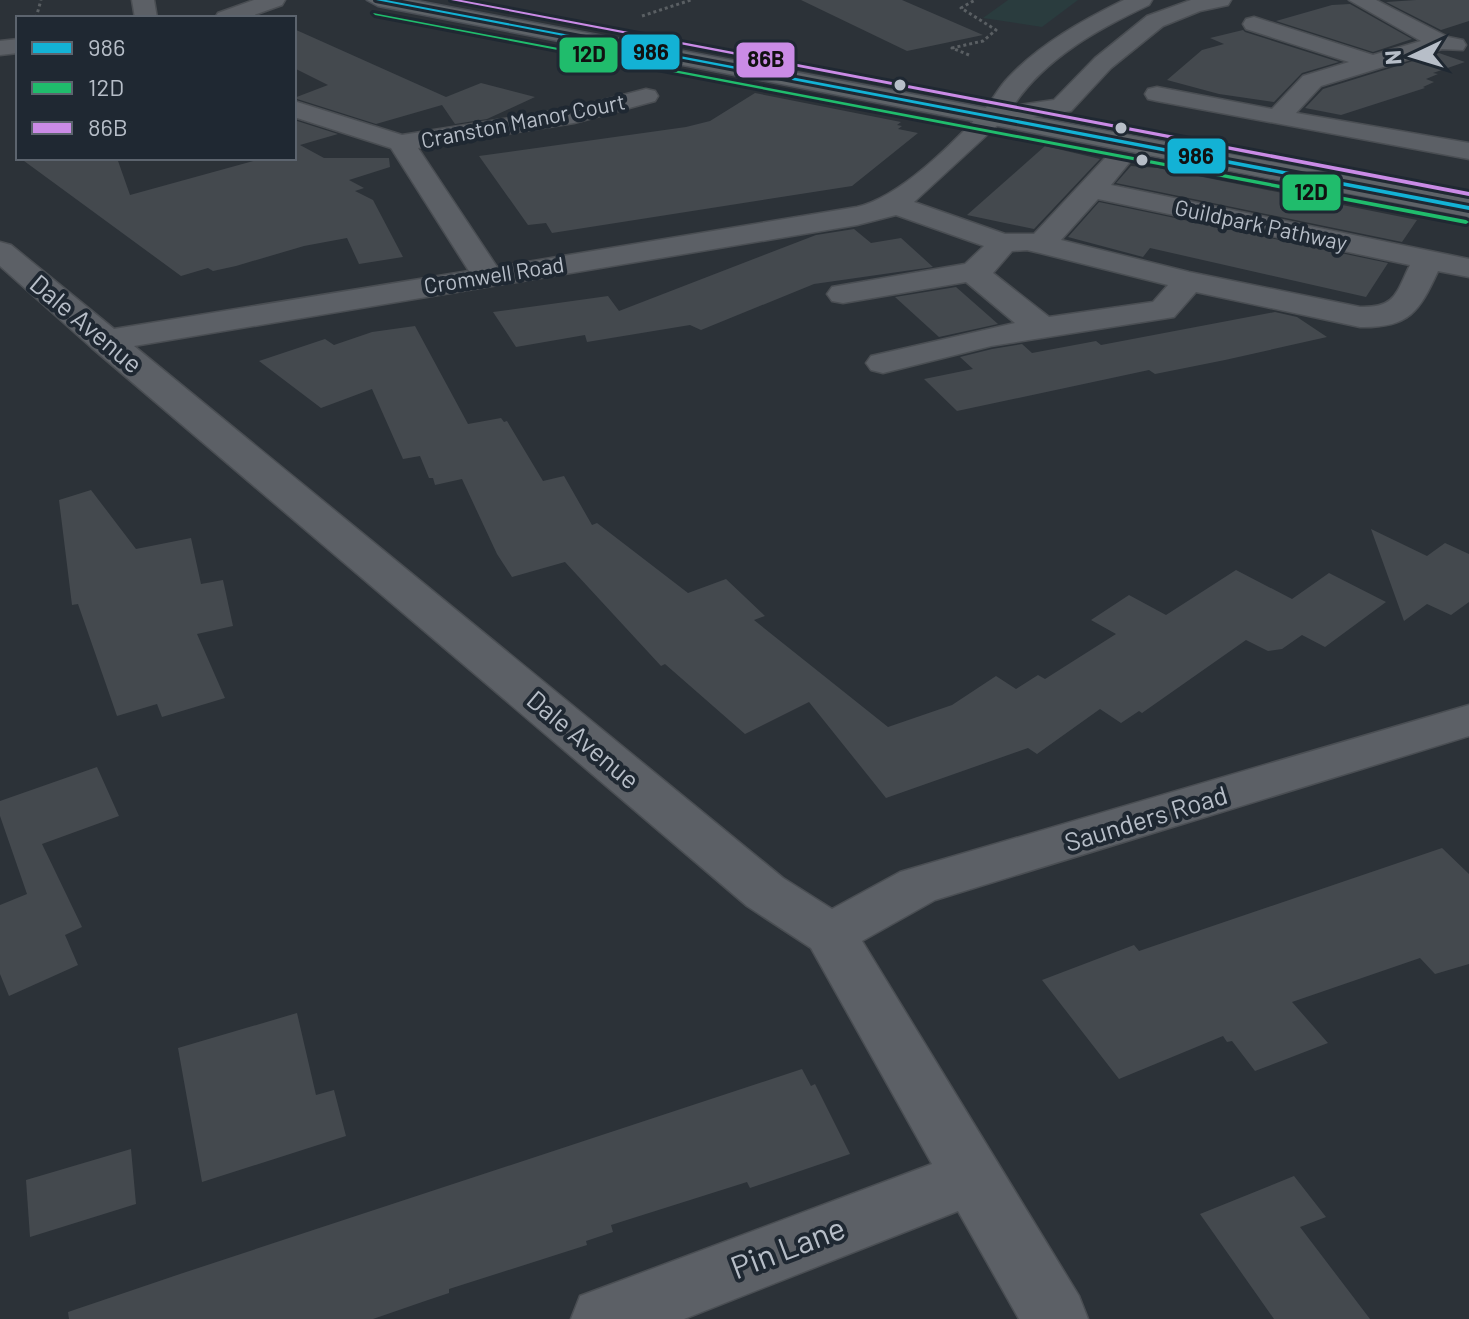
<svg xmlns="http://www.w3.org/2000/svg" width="1469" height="1319" viewBox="0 0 1469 1319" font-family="Barlow,sans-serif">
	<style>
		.green { fill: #2a3c3e }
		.building { fill: #44494e }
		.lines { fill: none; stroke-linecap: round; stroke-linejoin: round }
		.minor-casing { stroke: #4a4e53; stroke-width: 3 }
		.major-casing { stroke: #494e55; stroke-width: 3 }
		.path { stroke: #5a5f63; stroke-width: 3; stroke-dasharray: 3 3; stroke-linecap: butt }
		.minor { fill: #5c6066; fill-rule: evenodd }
		.major { fill: #5e6368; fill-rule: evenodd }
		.bus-1-casing { stroke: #1f2832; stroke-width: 6 }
		.bus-2-casing { stroke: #1f2832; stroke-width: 6 }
		.bus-3-casing { stroke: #1f2832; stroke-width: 6 }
		.bus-1 { fill: #13b2d5; fill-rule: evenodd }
		.bus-2 { fill: #20bc6c; fill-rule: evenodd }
		.bus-3 { fill: #ca8be6; fill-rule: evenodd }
		.bus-dot { fill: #b7bec8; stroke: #1f2832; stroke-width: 3 }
		.labels { text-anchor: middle; stroke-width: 8; stroke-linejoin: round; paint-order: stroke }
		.far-street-label { font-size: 22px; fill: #b7bec8; stroke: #1f2832 }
		.street-label { font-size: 26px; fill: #b7bec8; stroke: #1f2832 }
		.near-street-label { font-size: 32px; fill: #b7bec8; stroke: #1f2832 }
		.line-badge { stroke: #1f2832; stroke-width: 3 }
		.pale-badge-label { font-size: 22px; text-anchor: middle; font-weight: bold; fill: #111 }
	</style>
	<rect width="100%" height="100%" fill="#2c3238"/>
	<path class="green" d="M1008 0H1078L1042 27 983 18Z"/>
	<g class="building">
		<path d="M801 0H902L983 35 907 51Z"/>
		<path d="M1416 0H1469V21L1441 30 1386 2Z"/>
		<path d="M1350 4 1412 39 1373 52 1276 21 1332 5Z"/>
		<path d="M294 29 446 97 481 83 535 97 487 119 455 124 442 105 376 124 294 98 328 85 294 68Z"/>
		<path d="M1243 30 1245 32 1339 62 1302 73 1274 102 1219 94 1167 80 1202 50 1224 44 1210 38Z"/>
		<path d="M1439 53 1465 62 1433 73 1438 74 1426 79 1434 82 1423 87 1425 88 1341 115 1305 108 1323 89Z"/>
		<path d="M755 93 901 122 897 125 902 126 898 129 918 133 852 186 552 233 546 223 528 225 479 156 686 127 710 121Z"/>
		<path d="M294 120 338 134 300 145 324 158H389L390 167 349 180 364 188 355 191 373 200 403 257 359 264 347 238 304 246 236 266 213 271 208 268 181 276 20 158H117L130 195 264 158H294Z"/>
		<path d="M1045 146 1100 159 1034 229 967 215Z"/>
		<path d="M1131 166 1158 168 1417 220 1402 242 1116 183Z"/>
		<path d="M1099 202 1388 263 1366 297 1150 248 1143 257 1068 237Z"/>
		<path d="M854 229 871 243 901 238 933 267 814 284 701 330 690 325 587 342 585 335 516 347 493 312 608 296 619 311 816 235Z"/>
		<path d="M956 287 998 324 939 337 895 297Z"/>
		<path d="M1275 312 1297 317 1327 337 1225 360 1155 374 1149 370 957 411 924 379 973 369 960 357 992 349 1022 344 1032 353 1096 341 1101 345Z"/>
		<path d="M415 326 468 424 501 418 504 422 507 421 543 481 564 476 592 525 597 523 688 593 726 579 765 616 754 620 888 727 952 705 996 676 1016 689 1038 675 1045 679 1116 634 1091 620 1129 595 1166 615 1236 570 1292 599 1329 573 1386 602 1325 647 1302 635 1282 649 1268 651 1246 640 1142 713 1139 711 1121 723 1100 709 1037 754 1028 748 886 798 809 702 745 734 665 664 661 666 565 562 512 577 497 554 462 479 435 485 433 478H429L420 456 403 459 372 389 321 408 259 361 325 339 334 345 372 332Z"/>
		<path d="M91 490 136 549 191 538 201 584 223 580 233 626 197 634 225 698 162 717 157 704 117 716 78 604 72 605 59 500Z"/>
		<path d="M1371 529 1427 556 1445 543 1469 554V602L1451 615 1427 604 1404 621Z"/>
		<path d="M97 767 119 816 42 844 82 927 65 935 78 965 9 996 0 974V905L27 894 0 816V801Z"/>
		<path d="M1442 848 1469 874V964L1435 974 1420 958 1292 1002 1328 1043 1255 1071 1232 1041 1227 1042 1223 1036 1119 1079 1042 980 1134 945 1139 951Z"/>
		<path d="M297 1013 316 1095 334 1090 346 1136 202 1182 178 1048Z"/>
		<path d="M802 1069 811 1086 815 1084 850 1154 750 1188 747 1182 611 1225 613 1232 586 1241 587 1245 449 1289V1293L428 1300 373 1319H69L68 1312 180 1274Z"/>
		<path d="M131 1149 136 1204 30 1237 26 1180Z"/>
		<path d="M1294 1176 1326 1217 1300 1227 1370 1319H1274L1200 1214Z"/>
	</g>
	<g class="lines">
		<g class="minor-casing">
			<g id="minor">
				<path d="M132 0H154L157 18H135Z"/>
				<path d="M254 0H285L282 5 246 18H215L218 13Z"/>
				<path d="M1124 0H1152L1149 5C1098 29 1045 58 1013 106L1054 100 1095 58 1147 16 1191 0H1231L1228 5 1200 11 1163 26 1111 68 1071 111 1001 122 914 202 1005 234H1034L1106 157H1126L1129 163 1111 185 1469 259V277L1438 271C1419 312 1409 328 1360 327L1196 292 1174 317 991 346 883 373 871 370 866 363 871 356 1015 323 966 282 843 303 832 301 827 294 832 287 965 264 984 246 896 215 857 225 134 346 783 878 832 909 900 872 1469 705V736L935 900 862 941 1079 1296 1088 1319H1019L958 1211 684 1319H571L580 1296 932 1164 811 948 747 906 92 348 0 266V242L11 245 114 329 469 271 391 148 294 117V101L402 135 573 108 646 89 655 91 658 96 655 101 574 123 418 148 497 267 857 207C900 197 951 145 982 112 992 102 998 88 1008 78 1040 44 1083 20 1124 0ZM1098 199 1410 265C1396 293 1396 308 1360 307L1189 272 1061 240ZM1027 250 1040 253 1168 285 1153 302 1049 317 993 273 1012 251Z"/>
				<path d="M1349 0H1376L1448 37 1463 40 1466 45 1463 50 1442 49 1321 86 1296 113 1469 143V159L1157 101 1148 99 1145 94 1148 89 1157 87 1272 109 1303 76 1349 62 1246 29 1243 24 1246 19 1254 17 1373 55 1421 41Z"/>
				<path d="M18 39V53L0 55V41Z"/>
			</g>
		</g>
		<g class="major-casing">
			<path id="major" d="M367 0H412L1469 199V217L378 6Z"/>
		</g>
		<g class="path">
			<path d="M642 16 691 0"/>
			<path d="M36 18 41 0"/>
			<path d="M969 55 952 48 983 41 996 30 961 8 975 0"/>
		</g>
		<use href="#minor" class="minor"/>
		<use href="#major" class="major"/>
		<g class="bus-1-casing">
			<path id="bus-1" d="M376 0H386L1469 206V210Z"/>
		</g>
		<g class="bus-2-casing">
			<path id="bus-2" d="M373 13 1466 220 1469 222 1466 224 375 15Z"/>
		</g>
		<g class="bus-3-casing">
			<path id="bus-3" d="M451 0H461L1469 192V196Z"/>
		</g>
		<use href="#bus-1" class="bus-1"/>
		<use href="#bus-2" class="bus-2"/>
		<use href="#bus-3" class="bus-3"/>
	</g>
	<g class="bus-dot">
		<circle cx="900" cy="85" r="7"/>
		<circle cx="1121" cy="128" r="7"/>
		<circle cx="1142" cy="160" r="7"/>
	</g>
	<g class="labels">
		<g class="far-street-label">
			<text transform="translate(523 121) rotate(-11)" y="8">Cranston Manor Court</text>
			<text transform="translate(1261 225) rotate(12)" y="8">Guildpark Pathway</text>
			<text transform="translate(494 275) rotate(-9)" y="8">Cromwell Road</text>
		</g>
		<g class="street-label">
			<text transform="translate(86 324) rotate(40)" y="9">Dale Avenue</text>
			<text transform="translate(583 740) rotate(40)" y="9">Dale Avenue</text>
			<text transform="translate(1146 819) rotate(-17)" y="9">Saunders Road</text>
		</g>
		<g class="near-street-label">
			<text transform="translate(788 1248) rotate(-21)" y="11">Pin Lane</text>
		</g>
	</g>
	<g class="line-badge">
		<rect x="620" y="33" width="61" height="38" rx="8" fill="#13b2d5"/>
		<rect x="558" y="36" width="61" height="38" rx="8" fill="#20bc6c"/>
		<rect x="735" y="41" width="61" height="38" rx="8" fill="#ca8be6"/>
		<rect x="1166" y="137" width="61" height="38" rx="8" fill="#13b2d5"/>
		<rect x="1281" y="173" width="61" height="39" rx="8" fill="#20bc6c"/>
	</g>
	<g class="pale-badge-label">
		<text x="651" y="60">986</text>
		<text x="589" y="62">12D</text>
		<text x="766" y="67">86B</text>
		<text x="1196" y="164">986</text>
		<text x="1311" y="200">12D</text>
	</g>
	<rect x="16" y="16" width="280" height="144" fill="#1f2832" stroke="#5c646e" stroke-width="2"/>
	<rect x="32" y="42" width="40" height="12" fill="#13b2d5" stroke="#5c646e" stroke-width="2"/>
	<text x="88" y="56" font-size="24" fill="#b7bec8">986</text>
	<rect x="32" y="82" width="40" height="12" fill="#20bc6c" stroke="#5c646e" stroke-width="2"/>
	<text x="88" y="96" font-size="24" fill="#b7bec8">12D</text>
	<rect x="32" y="122" width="40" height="12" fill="#ca8be6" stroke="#5c646e" stroke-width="2"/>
	<text x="88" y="136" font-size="24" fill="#b7bec8">86B</text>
	<g transform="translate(1413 56) rotate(266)" stroke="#1f2832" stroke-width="6" paint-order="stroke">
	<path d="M0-6L14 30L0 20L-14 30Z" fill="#b7bec8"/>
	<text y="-12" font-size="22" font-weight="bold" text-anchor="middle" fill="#b7bec8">N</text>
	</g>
</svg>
